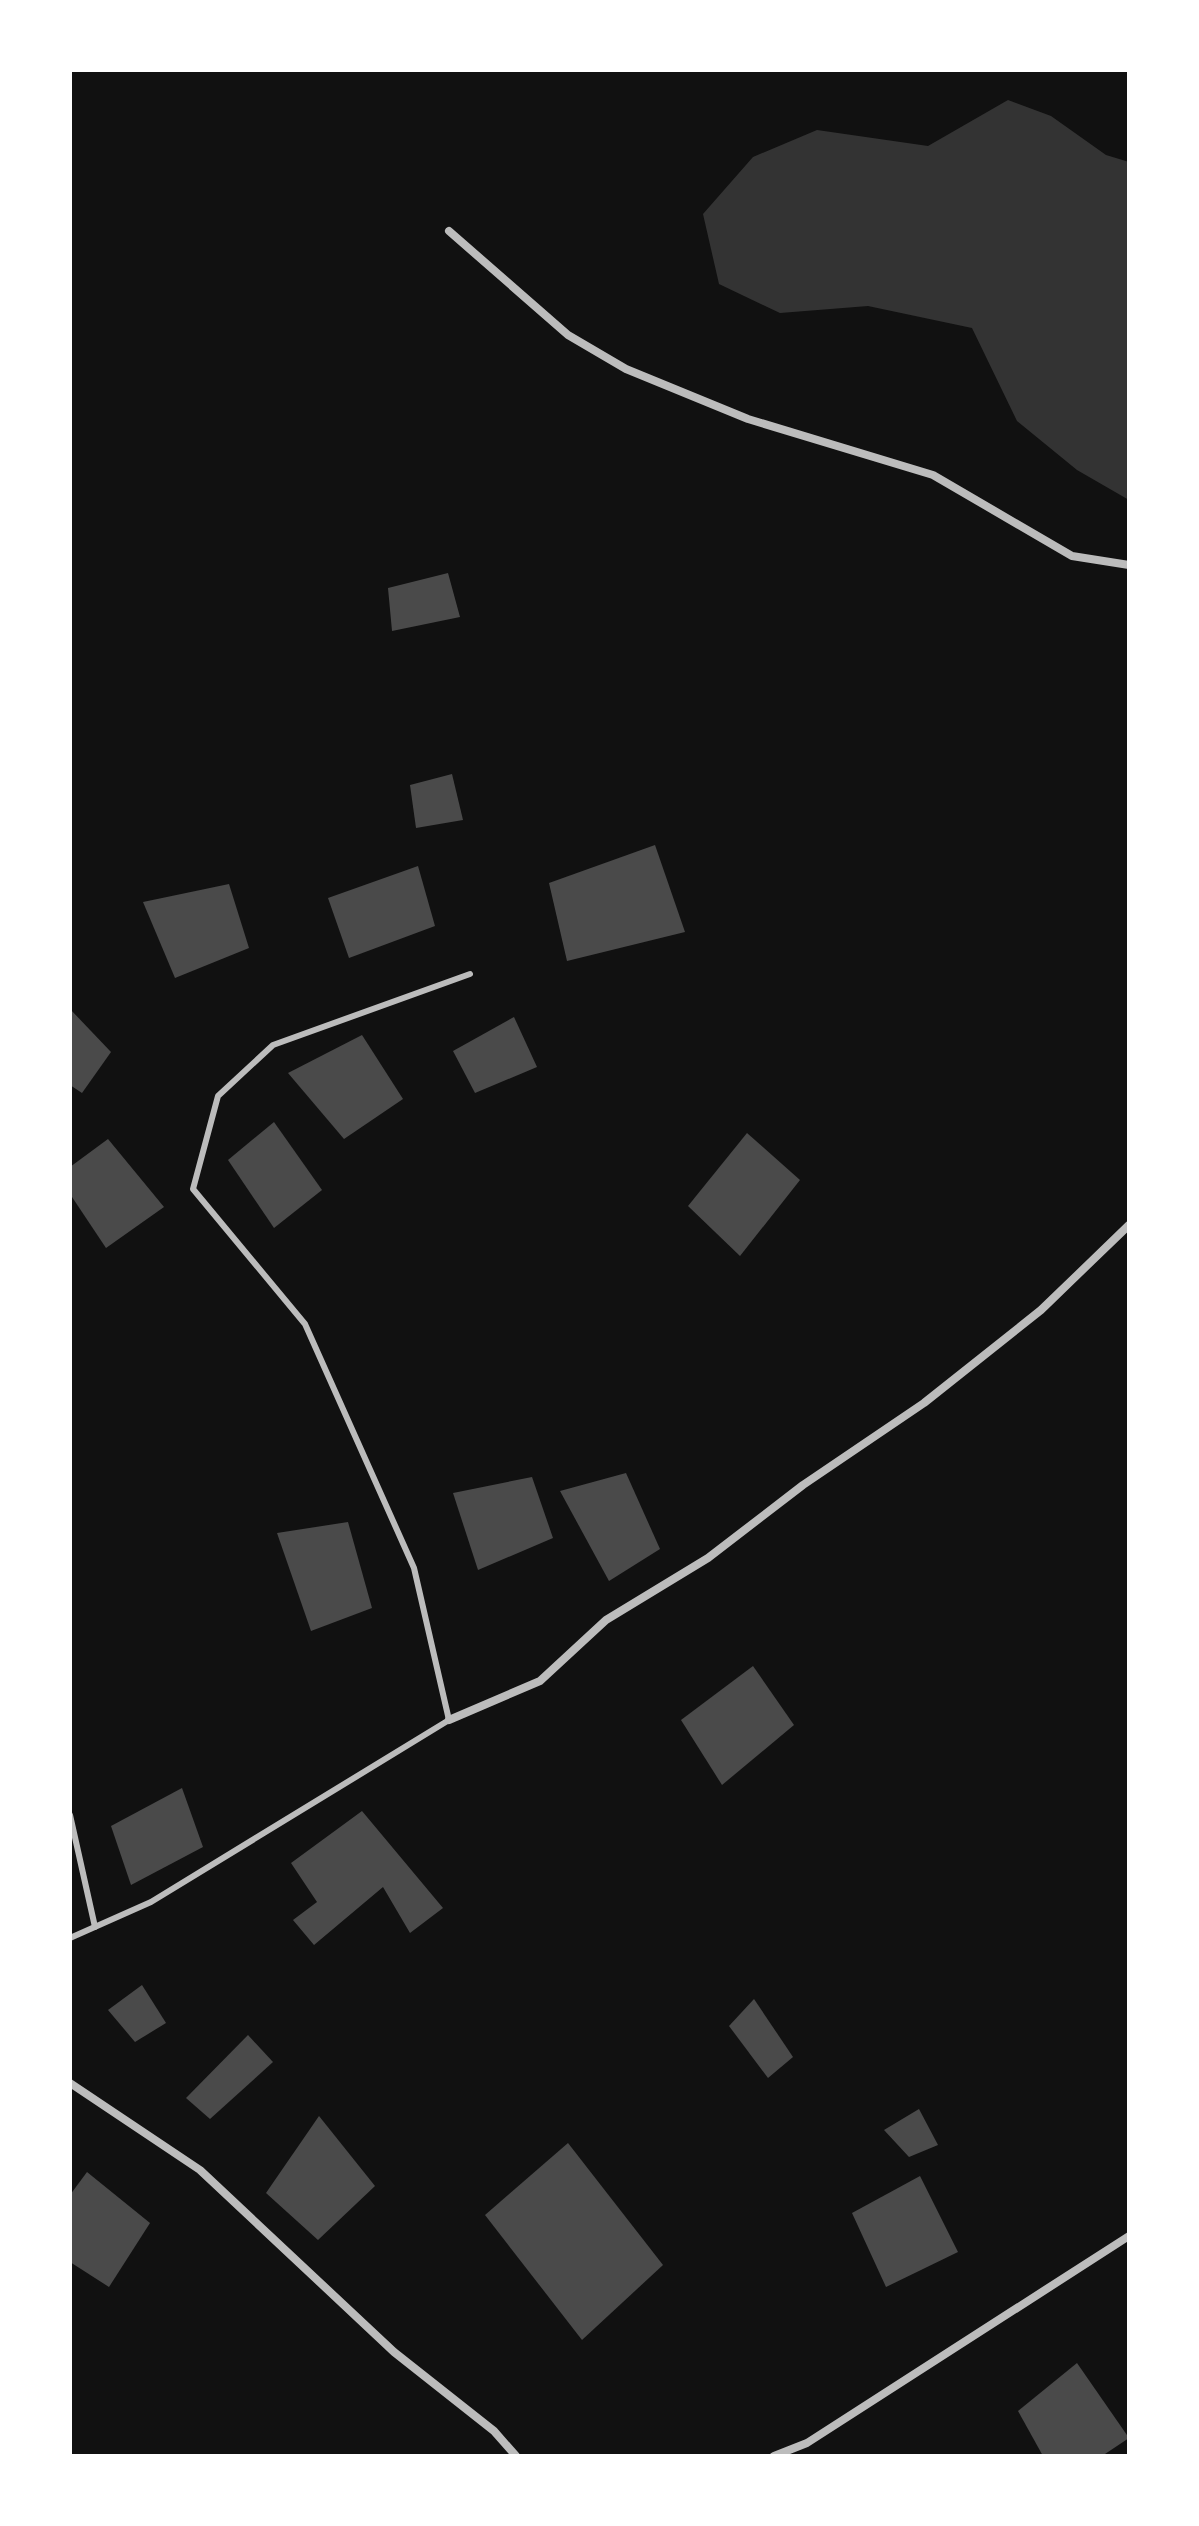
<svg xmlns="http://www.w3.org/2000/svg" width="1199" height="2526" viewBox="0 0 1199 2526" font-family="Ubuntu,sans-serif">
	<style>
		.water { fill: #333 }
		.building { fill: #4a4a4a }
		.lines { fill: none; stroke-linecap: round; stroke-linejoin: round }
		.service { stroke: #bcbcbc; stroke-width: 6 }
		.minor { stroke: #bcbcbc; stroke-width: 8 }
	</style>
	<rect width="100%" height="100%" fill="#111"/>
	<path class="water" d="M1008 100 1051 116 1106 155 1129 162V500L1077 470 1017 421 972 328 868 306 780 313 719 284 703 214 753 157 817 130 928 146Z"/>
	<g class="building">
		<path d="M448 573 460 617 392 631 388 588Z"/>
		<path d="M452 774 463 820 416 828 410 785Z"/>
		<path d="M655 845 685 932 567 961 549 883Z"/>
		<path d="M418 866 435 926 349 958 328 898Z"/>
		<path d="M229 884 249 948 175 978 143 902Z"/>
		<path d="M70 1009 111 1052 82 1093 70 1085Z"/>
		<path d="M514 1017 537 1067 475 1093 453 1051Z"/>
		<path d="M362 1035 403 1099 344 1139 288 1073Z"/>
		<path d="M274 1122 322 1190 274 1228 228 1160Z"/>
		<path d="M747 1133 800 1180 740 1256 688 1206Z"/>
		<path d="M108 1139 164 1207 106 1248 70 1194V1167Z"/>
		<path d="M626 1473 660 1549 609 1581 560 1491Z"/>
		<path d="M532 1477 553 1538 478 1570 453 1493Z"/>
		<path d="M348 1522 372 1608 311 1631 277 1533Z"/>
		<path d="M753 1666 794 1725 722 1785 681 1720Z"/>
		<path d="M182 1788 203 1847 131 1885 111 1826Z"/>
		<path d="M362 1811 443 1908 410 1933 383 1887 314 1945 293 1920 317 1902 291 1863Z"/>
		<path d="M142 1985 166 2023 135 2042 108 2010Z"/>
		<path d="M754 1999 793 2057 768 2078 729 2026Z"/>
		<path d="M248 2035 273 2062 210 2119 186 2098Z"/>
		<path d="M919 2109 938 2145 909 2157 884 2130Z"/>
		<path d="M319 2116 375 2186 318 2240 266 2193Z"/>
		<path d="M568 2143 663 2265 582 2340 485 2215Z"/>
		<path d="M87 2172 150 2223 109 2287 70 2262V2195Z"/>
		<path d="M920 2176 958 2252 886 2287 852 2213Z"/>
		<path d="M1077 2363 1129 2438 1102 2456H1043L1018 2411Z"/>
	</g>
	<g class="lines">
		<g class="service">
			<path d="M70 1815 95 1927"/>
			<path d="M70 1938 151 1902 449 1720 414 1568 305 1324 193 1189 218 1096 273 1045 470 974"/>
		</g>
		<g class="minor">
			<path d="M449 231 568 335 626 369 748 419 933 475 1072 556 1129 565"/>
			<path d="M449 1720 540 1681 606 1620 708 1558 803 1485 924 1403 1041 1310 1129 1225"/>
			<path d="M70 2083 200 2170 394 2352 494 2431 516 2456"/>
			<path d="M774 2456 807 2443 1129 2236"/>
		</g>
	</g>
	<rect width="1199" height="2526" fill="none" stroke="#ffffff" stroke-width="144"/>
</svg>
